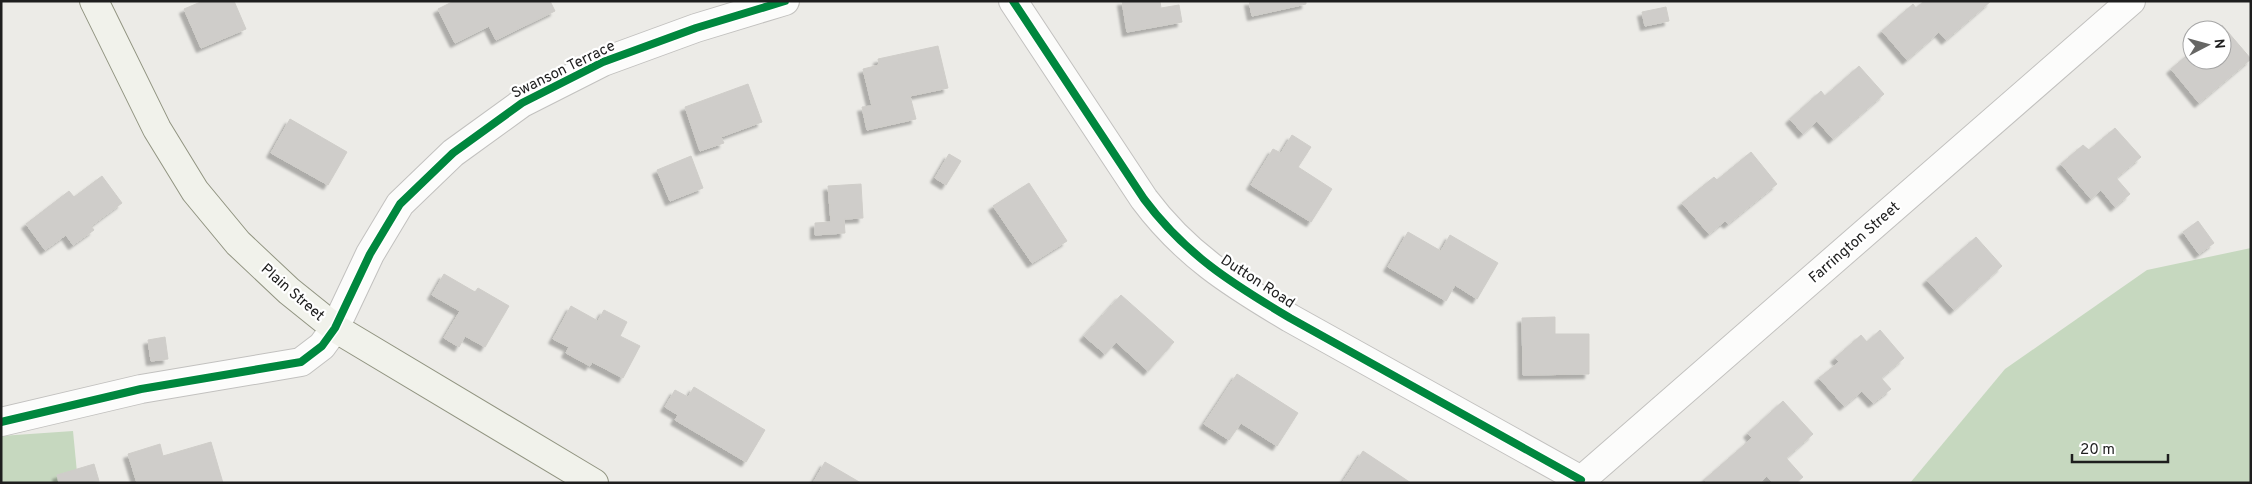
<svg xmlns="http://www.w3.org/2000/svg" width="2252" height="484" viewBox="0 0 2252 484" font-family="Overpass,sans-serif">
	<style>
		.forest { fill: #c6d8bf }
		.building { fill: #cfcdca; stroke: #cfcdc9; filter: url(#shadow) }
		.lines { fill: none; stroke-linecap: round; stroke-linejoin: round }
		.street-casing { stroke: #c2c1bf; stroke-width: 30 }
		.secondary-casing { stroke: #919481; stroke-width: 30 }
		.street { stroke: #fcfcfb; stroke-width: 28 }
		.secondary { stroke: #f1f2eb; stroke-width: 28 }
		.cycleway-casing { stroke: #fff; stroke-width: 11 }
		.cycleway { stroke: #00873e; stroke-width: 8 }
		.labels { text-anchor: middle; stroke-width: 4.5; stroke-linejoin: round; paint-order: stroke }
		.street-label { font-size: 15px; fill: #1e1e1e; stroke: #fff }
	</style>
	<defs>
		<filter id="shadow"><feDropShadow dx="-4.5" dy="4.5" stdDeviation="1" flood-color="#0004"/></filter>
	</defs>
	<rect width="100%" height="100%" fill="#ecebe7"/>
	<g class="forest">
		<path d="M2251 248V483H1910L2005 369 2147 270Z"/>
		<path d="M73 431 78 483H1V436Z"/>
	</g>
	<g class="building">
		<path d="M203 1H234L246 29 201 48 184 9Z"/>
		<path d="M454 1H550L555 11 496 40 489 26 455 43 438 9Z"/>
		<path d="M1122 1H1160L1161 8 1179 5 1182 22 1127 32Z"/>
		<path d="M1249 1H1306V4L1252 16Z"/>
		<path d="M1924 1H1991L1946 40 1939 32 1907 60 1882 31 1913 4 1916 8Z"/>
		<path d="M1666 7 1669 21 1645 26 1642 12Z"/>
		<path d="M2222 25 2251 59 2199 103 2171 69 2192 51V60H2222V30H2216Z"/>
		<path d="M938 46 948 88 910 96 916 119 867 130 862 107 872 106 863 69 879 65 878 59Z"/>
		<path d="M1859 66 1884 94 1833 139 1817 121 1803 134 1790 119 1821 91 1825 96Z"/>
		<path d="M748 84 762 122 721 137 724 143 700 151 685 107Z"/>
		<path d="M290 119 347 152 328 185 271 153Z"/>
		<path d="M2115 128 2141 157 2116 178 2130 194 2115 207 2101 190 2091 199 2061 164 2083 145 2089 150Z"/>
		<path d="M1292 135 1311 147 1298 167 1332 189 1311 222 1251 185 1273 149 1281 153Z"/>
		<path d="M1751 152 1777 184 1728 224 1725 221 1709 234 1682 203 1714 177 1717 180Z"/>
		<path d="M949 154 961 161 946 185 935 178Z"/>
		<path d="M691 156 703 188 670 201 657 170Z"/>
		<path d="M102 176 122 203 91 226 94 230 73 245 66 235 45 250 26 224 69 191 74 197Z"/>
		<path d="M1029 183 1067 241 1032 263 993 206Z"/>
		<path d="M861 184 863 218 844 219 845 233 815 235V223L831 222 828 186Z"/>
		<path d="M2198 221 2214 243 2199 254 2183 232Z"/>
		<path d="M1408 232 1441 251 1450 235 1498 263 1477 299 1455 285 1446 301 1388 267Z"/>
		<path d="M1976 237 2002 266 1954 310 1927 280Z"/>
		<path d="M444 274 475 292 478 288 509 306 485 347 465 336 459 347 444 338 460 311 432 295Z"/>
		<path d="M1121 295 1174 342 1148 371 1116 342 1105 354 1084 336Z"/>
		<path d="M571 306 598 321 604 310 627 322 620 336 640 346 623 378 592 362 590 366 566 353 569 347 553 339Z"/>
		<path d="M1555 317V334H1589V374L1523 375 1522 318Z"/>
		<path d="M1880 330 1904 358 1881 378 1891 389 1873 403 1862 391 1844 406 1819 378 1839 362 1835 358 1861 335 1867 342Z"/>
		<path d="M165 337 168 359 151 361 148 340Z"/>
		<path d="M1237 374 1298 413 1277 446 1241 423 1229 440 1204 424Z"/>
		<path d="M694 387 765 430 746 462 675 420 678 415 665 407 675 390 688 397Z"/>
		<path d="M1783 401 1813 434 1786 458 1803 477 1796 483H1773L1767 476 1759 483H1707L1704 480 1752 438 1748 433Z"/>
		<path d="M211 442 223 483H137L128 454 160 444 163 456Z"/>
		<path d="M1363 451 1411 483H1342Z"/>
		<path d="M825 462 861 483H813Z"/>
		<path d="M94 464 99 481 59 483 57 475Z"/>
	</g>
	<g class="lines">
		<g class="street-casing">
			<g id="street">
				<path d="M1013 1 1144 199C1185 254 1231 283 1290 318L1581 480"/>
				<path d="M1 422 141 389 301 362 322 346 335 328 370 254 400 204 453 153 522 103 603 62 696 28 785 1"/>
				<path d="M1578 483 2131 1"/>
			</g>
		</g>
		<g class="secondary-casing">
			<path id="secondary" d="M94 1 157 129 195 191 238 243 289 291 335 328 594 483"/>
		</g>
		<use href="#street" class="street"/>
		<use href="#secondary" class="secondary"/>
		<g class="cycleway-casing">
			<g id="cycleway">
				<path d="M1013 1 1144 199C1185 254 1231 283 1290 318L1581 480"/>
				<path d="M1 422 141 389 301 362 322 346 335 328 370 254 400 204 453 153 522 103 603 62 696 28 785 1"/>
			</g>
		</g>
		<use href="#cycleway" class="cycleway"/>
	</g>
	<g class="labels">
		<g class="street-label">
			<text transform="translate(563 69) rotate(-26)" y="5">Swanson Terrace</text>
			<text transform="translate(1854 242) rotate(-41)" y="5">Farrington Street</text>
			<text transform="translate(1258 281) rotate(33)" y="5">Dutton Road</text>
			<text transform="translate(293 292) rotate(41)" y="5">Plain Street</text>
		</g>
	</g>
	<rect width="2252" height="484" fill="none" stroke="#1e1e1e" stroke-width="5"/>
	<g transform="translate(2207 45) rotate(84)"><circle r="24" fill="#ffffff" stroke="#a5a5a5"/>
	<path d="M0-4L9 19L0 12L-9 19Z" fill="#666664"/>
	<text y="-8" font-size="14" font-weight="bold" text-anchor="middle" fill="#1e1e1e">N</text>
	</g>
	<path d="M2072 454v8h96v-8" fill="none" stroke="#1e1e1e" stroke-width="2.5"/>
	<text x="2080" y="454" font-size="15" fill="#1e1e1e" stroke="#ffffff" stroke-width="4" paint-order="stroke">20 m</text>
</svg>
